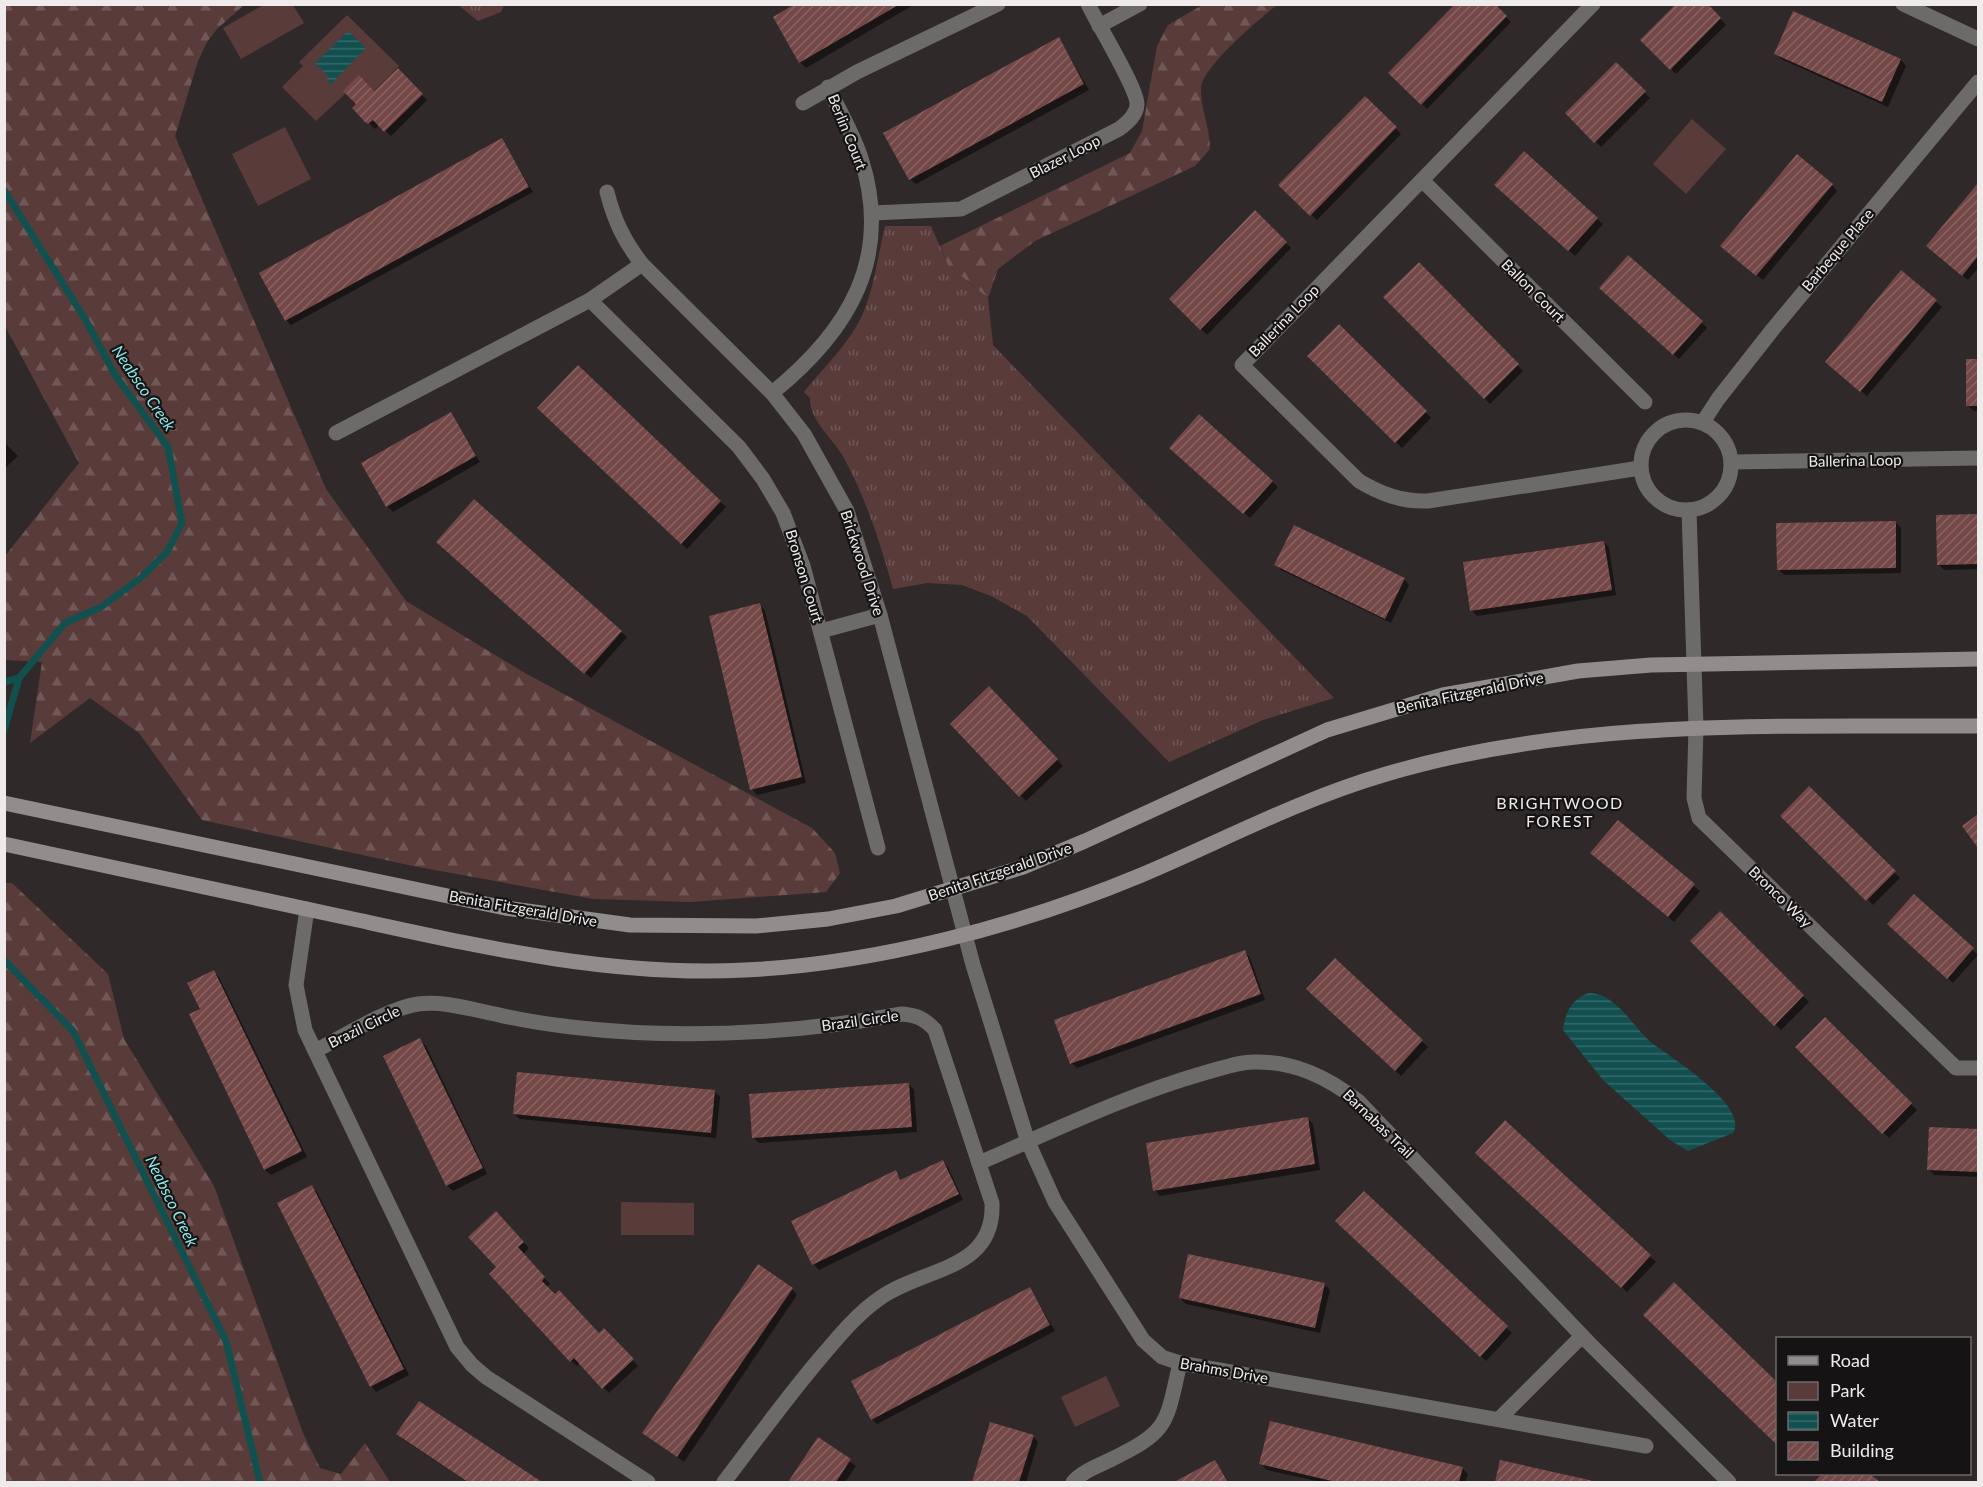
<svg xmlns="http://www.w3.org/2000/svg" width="1983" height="1487" viewBox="0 0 1983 1487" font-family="Lato,sans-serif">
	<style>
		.grass { fill: url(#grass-tufts) }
		.forest { fill: url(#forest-firs) }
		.park { fill: #593c3a }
		.water { fill: url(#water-rules) }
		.shadow { fill: #0007 }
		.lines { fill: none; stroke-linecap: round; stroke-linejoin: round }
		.stream { stroke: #125050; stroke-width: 7 }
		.building { fill: url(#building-hatch) }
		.street { stroke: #6d6a6a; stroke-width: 15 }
		.secondary { stroke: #928d8d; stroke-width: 15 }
		.labels { text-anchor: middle; stroke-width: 4.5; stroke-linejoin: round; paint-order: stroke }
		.street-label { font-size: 15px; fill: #eeebea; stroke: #151313 }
		.water-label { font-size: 16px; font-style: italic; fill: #8beaea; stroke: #151313 }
		.neighbourhood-label { font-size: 16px; letter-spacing: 1.5px; fill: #eeebea; stroke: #151313 }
	</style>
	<defs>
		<pattern id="grass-tufts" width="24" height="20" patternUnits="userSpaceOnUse" patternTransform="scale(1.5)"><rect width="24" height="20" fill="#593c3a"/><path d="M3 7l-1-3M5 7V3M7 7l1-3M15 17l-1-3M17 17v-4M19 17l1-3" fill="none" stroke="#715857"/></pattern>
		<pattern id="forest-firs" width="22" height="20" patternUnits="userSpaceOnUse" patternTransform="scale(1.5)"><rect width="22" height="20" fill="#593c3a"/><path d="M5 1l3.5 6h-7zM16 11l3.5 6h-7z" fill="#715857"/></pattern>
		<pattern id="water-rules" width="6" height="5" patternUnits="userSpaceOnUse" patternTransform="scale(1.5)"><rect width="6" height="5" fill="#125050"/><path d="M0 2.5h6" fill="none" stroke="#356969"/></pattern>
		<pattern id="building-hatch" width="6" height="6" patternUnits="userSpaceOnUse" patternTransform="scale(1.5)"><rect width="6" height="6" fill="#744847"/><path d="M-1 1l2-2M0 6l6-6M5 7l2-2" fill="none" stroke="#886362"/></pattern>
	</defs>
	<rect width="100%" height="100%" fill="#2f2929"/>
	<g class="grass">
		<path d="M458 5H504L501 12 478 21Z"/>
		<path d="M885 226H931L948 265 988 298 993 345 1334 698 1263 720 1169 762 1027 616 991 596 962 585 927 583 893 589C881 545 867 501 845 460 835 440 809 421 810 398L804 392C824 367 852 341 864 311 875 283 878 255 885 226Z"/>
	</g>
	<g class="forest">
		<path d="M5 4 244 5 217 29 207 42 198 61 175 136 326 489 406 601 525 673 812 828 835 853 840 873 826 892 690 902 593 899 413 866 202 820 139 733 90 698 30 743 42 662 5 660V556L79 463 5 326Z"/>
		<path d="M1204 4 1277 5C1260 19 1200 68 1201 90 1201 110 1210 128 1210 149L1195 166 1035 241 998 269 988 298 948 265 940 246 1130 153 1142 131 1157 46 1168 25Z"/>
		<path d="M4 883H12L108 974 124 1039 214 1186 303 1433 320 1468 341 1474 365 1443 390 1482H5Z"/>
	</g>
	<g class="park">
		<path d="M263 5H293L304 23 241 59 223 28Z"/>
		<path d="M347 15 399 66 374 91 359 76 344 95 316 121 282 87 303 66 299 62Z"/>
		<path d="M1692 119 1726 149 1686 194 1653 164Z"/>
		<path d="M285 127 311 179 258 206 232 154Z"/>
		<path d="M621 1202 694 1203V1235H621Z"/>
		<path d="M1106 1376 1120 1406 1075 1427 1061 1397Z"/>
	</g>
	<g class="water">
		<path d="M348 31 366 48 331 84 326 80 329 77 315 63Z"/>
		<path d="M1589 993C1618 994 1632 1027 1652 1043 1670 1057 1750 1106 1733 1133L1688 1151 1670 1140 1603 1080 1563 1030C1565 1013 1572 998 1589 993Z"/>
	</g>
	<g class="shadow">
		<path d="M798 4H915L806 68 800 62Z"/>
		<path d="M1493 4 1511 22 1427 109 1390 73Z"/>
		<path d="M1706 4 1726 25 1676 74 1642 40Z"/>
		<path d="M1793 13 1901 60 1906 66 1888 107 1781 59 1775 53Z"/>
		<path d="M1059 39 1089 90 916 184 910 179Z"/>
		<path d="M1616 64 1650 98 1601 147 1567 113Z"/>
		<path d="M397 70 427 100 391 136 379 125 375 129 354 108Z"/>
		<path d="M1365 98 1401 134 1317 220 1280 185Z"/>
		<path d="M502 140 533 192 291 325 286 320Z"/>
		<path d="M1524 153 1603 224 1575 256 1502 190Z"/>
		<path d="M1832 185 1837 191 1763 280 1728 252Z"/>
		<path d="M1978 186V268L1968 280 1928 246Z"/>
		<path d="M1255 212 1291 248 1207 335 1171 299Z"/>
		<path d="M1419 264 1523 371 1490 404 1386 297Z"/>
		<path d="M1901 272 1942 307 1867 396 1832 367Z"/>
		<path d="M1606 294 1702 323 1707 328 1679 359Z"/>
		<path d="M1339 326 1431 418 1402 448 1309 356Z"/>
		<path d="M1978 360V411H1974L1968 406 1967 361Z"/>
		<path d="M578 367 726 507 687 549 539 408Z"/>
		<path d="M450 413 480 462 393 512 387 506Z"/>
		<path d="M1199 416 1278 487 1250 518 1177 453Z"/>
		<path d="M4 442 18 456 4 469Z"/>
		<path d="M1978 516V569L1944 570 1939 565 1937 517Z"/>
		<path d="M1895 522 1901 528V573L1784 575 1778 569Z"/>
		<path d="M1604 542 1609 548 1616 595 1477 616 1471 610Z"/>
		<path d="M443 548 621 632 627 637 591 678Z"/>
		<path d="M1276 565 1404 579 1409 585 1391 623 1281 570Z"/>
		<path d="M760 605 765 611 806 783 757 795 752 789Z"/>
		<path d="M989 689 1063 766 1026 801 952 724Z"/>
		<path d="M1809 788 1900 878 1873 905 1782 816Z"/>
		<path d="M1618 822 1700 891 1674 922 1598 859Z"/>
		<path d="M1914 896 1978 955 1953 983 1894 930Z"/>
		<path d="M1720 913 1809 1002 1781 1030 1692 941Z"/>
		<path d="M1245 952 1250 958 1265 1000 1077 1068 1071 1063Z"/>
		<path d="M1335 960 1428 1047 1401 1076 1308 989Z"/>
		<path d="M214 972 219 977 307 1157 271 1175 265 1170 191 1015 202 1010Z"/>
		<path d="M1825 1019 1917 1110 1889 1138 1797 1047Z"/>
		<path d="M420 1040 426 1046 487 1174 453 1191 447 1185Z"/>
		<path d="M909 1084 914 1090 917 1132 759 1143 753 1137Z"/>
		<path d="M715 1092 720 1097 716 1138 520 1119 514 1114Z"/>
		<path d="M1307 1118 1313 1124 1320 1170 1160 1196 1155 1190Z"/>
		<path d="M1505 1122 1656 1262 1627 1292 1477 1153Z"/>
		<path d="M1931 1128 1978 1131V1177L1934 1175 1928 1169Z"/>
		<path d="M942 1161 948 1167 963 1200 819 1270 814 1264 895 1172 902 1181Z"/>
		<path d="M312 1187 317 1192 409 1375 376 1392 371 1386Z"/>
		<path d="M1364 1193 1512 1333 1486 1361 1337 1221Z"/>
		<path d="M496 1213 529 1248 523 1254 550 1284 546 1287 599 1335 604 1330 638 1366 609 1393 580 1363 577 1366 571 1361 491 1274 498 1267Z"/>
		<path d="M1324 1284 1330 1290 1320 1333 1186 1304 1180 1298Z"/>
		<path d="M792 1289 797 1295 684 1462 650 1438 644 1433Z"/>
		<path d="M1030 1289 1055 1331 877 1424 872 1419Z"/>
		<path d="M420 1403 539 1482H468L404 1440 398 1434Z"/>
		<path d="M991 1424 1033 1436 1038 1442 1026 1482H973Z"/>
		<path d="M818 1439 856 1466 845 1482H790Z"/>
		<path d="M1215 1461 1229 1482H1177Z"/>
		<path d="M1502 1462 1596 1482H1497Z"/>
		<path d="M1261 1464 1462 1468 1468 1474 1465 1482H1321L1267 1470Z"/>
		<path d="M1824 1474H1867L1878 1482H1818Z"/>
	</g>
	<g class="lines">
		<g class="stream">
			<path d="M4 190 85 319 115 375 168 447 182 523 167 552 142 577 101 607 65 623 19 678 4 730"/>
			<path d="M4 682 19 678"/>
			<path d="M4 960 73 1031 226 1341 260 1482"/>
		</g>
	</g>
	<g class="building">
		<path d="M795 4H900L799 63 773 17Z"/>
		<path d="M1455 4H1495L1507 16 1421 105 1388 73Z"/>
		<path d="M1676 4H1708L1721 18 1670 70 1640 40Z"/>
		<path d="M1793 11 1901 59 1882 102 1774 54Z"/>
		<path d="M1059 37 1084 84 909 180 883 133Z"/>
		<path d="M1616 62 1646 91 1594 143 1565 113Z"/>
		<path d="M398 68 423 94 384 132 373 120 368 124 365 122 352 108 356 104 343 91 359 75 374 91Z"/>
		<path d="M1365 96 1397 127 1310 216 1278 185Z"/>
		<path d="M502 138 529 187 285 321 259 273Z"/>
		<path d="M1524 151 1598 218 1568 251 1494 185Z"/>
		<path d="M1797 154 1833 184 1756 276 1720 246Z"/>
		<path d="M1978 183V256L1962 276 1926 246Z"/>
		<path d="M1255 210 1287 242 1200 330 1169 299Z"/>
		<path d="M1628 255 1703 321 1673 355 1599 288Z"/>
		<path d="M1419 262 1519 364 1484 399 1383 297Z"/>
		<path d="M1901 270 1937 300 1860 392 1825 362Z"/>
		<path d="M1339 324 1427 411 1395 443 1307 356Z"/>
		<rect x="1966" y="359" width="12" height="47"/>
		<path d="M578 365 721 501 681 544 537 408Z"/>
		<path d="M451 412 476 456 386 507 361 463Z"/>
		<path d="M1199 414 1273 481 1243 514 1169 448Z"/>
		<path d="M474 499 622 631 584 674 436 542Z"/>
		<path d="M1978 514V564L1937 565 1936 515Z"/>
		<path d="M1896 521V568L1777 570 1776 523Z"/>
		<path d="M1294 525 1405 578 1385 619 1274 565Z"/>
		<path d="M1604 541 1612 590 1470 611 1463 562Z"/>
		<path d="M760 603 802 777 750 790 709 616Z"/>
		<path d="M989 686 1058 759 1019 797 950 724Z"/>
		<path d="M1809 786 1896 871 1866 901 1780 816Z"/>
		<path d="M1978 814V848L1962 826Z"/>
		<path d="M1618 820 1695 884 1668 917 1590 853Z"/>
		<path d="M1914 894 1974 948 1947 979 1887 924Z"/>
		<path d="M1720 911 1804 995 1774 1026 1690 941Z"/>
		<path d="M1245 950 1261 994 1070 1064 1054 1020Z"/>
		<path d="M1335 958 1423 1040 1395 1071 1306 989Z"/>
		<path d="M214 970 302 1151 264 1170 189 1014 200 1009 187 983Z"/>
		<path d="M1825 1017 1912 1103 1882 1134 1795 1047Z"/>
		<path d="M420 1038 483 1168 446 1186 383 1056Z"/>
		<path d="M517 1072 715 1090 711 1133 513 1114Z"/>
		<path d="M909 1083 912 1127 752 1138 749 1094Z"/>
		<path d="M1308 1117 1315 1164 1153 1191 1146 1143Z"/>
		<path d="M1505 1120 1651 1255 1621 1288 1475 1153Z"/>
		<path d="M1929 1127 1978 1129V1172L1927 1170Z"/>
		<path d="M943 1160 959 1194 812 1265 791 1221 896 1170 900 1180Z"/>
		<path d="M312 1185 404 1369 370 1387 277 1203Z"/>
		<path d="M1364 1191 1508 1326 1480 1357 1335 1221Z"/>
		<path d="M496 1211 524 1242 518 1247 545 1277 542 1281 555 1294 559 1290 599 1333 604 1328 634 1359 602 1389 574 1358 570 1362 489 1274 496 1267 468 1237Z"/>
		<path d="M1188 1254 1325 1283 1315 1328 1179 1298Z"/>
		<path d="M758 1264 793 1288 677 1457 642 1433Z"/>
		<path d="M1674 1282 1778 1383V1446L1643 1315Z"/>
		<path d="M1030 1287 1050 1325 871 1420 851 1381Z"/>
		<path d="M419 1401 542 1482H468L396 1434Z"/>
		<path d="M1270 1421 1463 1467 1459 1482H1336L1259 1464Z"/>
		<path d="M990 1422 1034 1435 1019 1482H972Z"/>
		<path d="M818 1437 851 1459 836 1482H788Z"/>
		<path d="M1215 1460 1228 1482H1174Z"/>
		<path d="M1500 1460 1598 1482H1495Z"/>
		<path d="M1822 1474H1870L1880 1482H1814Z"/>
	</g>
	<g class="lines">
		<g class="street">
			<path d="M1593 4 1242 365 1359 481C1381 494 1402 502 1428 501L1640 468"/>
			<path d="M1903 4 1978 39"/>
			<path d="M1099 26 1140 4"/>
			<path d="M803 103 857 72 998 4"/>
			<path d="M1422 180 1645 402"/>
			<path d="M607 192C614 220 624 241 642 264L772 393 804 434 847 511 880 615 973 965 1028 1142 1055 1202 1143 1340 1162 1357 1180 1363 1646 1446"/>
			<path d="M873 213 961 209 1119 129C1127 123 1137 115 1137 104 1137 88 1097 23 1088 4"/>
			<path d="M590 300 739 447 763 479 783 513 803 566 878 848"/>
			<path d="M772 393C849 331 893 258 861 158 853 133 839 110 828 87"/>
			<circle cx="1686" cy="465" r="45"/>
			<path d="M1703 422 1718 399 1773 329 1978 82"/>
			<path d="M336 433 590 300 642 264"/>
			<path d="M1732 462 1978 458"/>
			<path d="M1689 510 1696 728 1694 798 1699 818 1956 1068H1978"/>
			<path d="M821 631 880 615"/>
			<path d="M307 909 296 985 305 1030 457 1347 472 1365 486 1377 648 1482"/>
			<path d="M315 1051C345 1036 386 1009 418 1004 444 1001 470 1009 495 1014 520 1020 545 1024 571 1027 682 1040 792 1034 902 1014 917 1015 925 1019 935 1030L992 1203C995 1271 924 1267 880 1298 857 1314 840 1335 822 1356 787 1397 756 1440 724 1482"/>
			<path d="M979 1163C1053 1131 1127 1095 1204 1073 1220 1069 1237 1062 1253 1062 1294 1061 1327 1077 1358 1101L1589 1343 1729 1482"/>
			<path d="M1499 1419 1582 1336"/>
			<path d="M1073 1482C1083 1471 1098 1466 1112 1459 1170 1431 1166 1423 1180 1363"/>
		</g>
		<g class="secondary">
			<path d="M4 803 505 908 630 925 756 926 828 919 896 906 1023 867 1085 841 1327 730 1443 695 1578 671 1651 665 1978 659"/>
			<path d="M4 844C121 869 237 894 353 919 482 947 612 977 745 970 874 964 1019 926 1139 876 1220 842 1298 800 1383 775 1576 717 1779 727 1978 726"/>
		</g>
	</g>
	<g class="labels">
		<g class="street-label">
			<text transform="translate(847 132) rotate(68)" y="5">Berlin Court</text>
			<text transform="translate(1065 157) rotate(-27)" y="5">Blazer Loop</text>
			<text transform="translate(1838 250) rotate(-50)" y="5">Barbeque Place</text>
			<text transform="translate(1533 291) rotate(45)" y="5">Ballon Court</text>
			<text transform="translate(1284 321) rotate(-46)" y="5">Ballerina Loop</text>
			<text transform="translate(1855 461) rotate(-1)" y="5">Ballerina Loop</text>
			<text transform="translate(862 563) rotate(72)" y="5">Brickwood Drive</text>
			<text transform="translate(804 576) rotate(73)" y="5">Bronson Court</text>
			<text transform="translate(1470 693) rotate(-12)" y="5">Benita Fitzgerald Drive</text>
			<text transform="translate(1000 872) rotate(-19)" y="5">Benita Fitzgerald Drive</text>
			<text transform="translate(1780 897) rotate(44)" y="5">Bronco Way</text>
			<text transform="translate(523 909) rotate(10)" y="5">Benita Fitzgerald Drive</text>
			<text transform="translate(860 1021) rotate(-8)" y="5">Brazil Circle</text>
			<text transform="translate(364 1027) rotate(-26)" y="5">Brazil Circle</text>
			<text transform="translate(1378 1124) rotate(44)" y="5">Barnabas Trail</text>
			<text transform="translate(1224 1371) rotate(10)" y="5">Brahms Drive</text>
		</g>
		<g class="water-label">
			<text transform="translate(144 388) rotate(56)" y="6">Neabsco Creek</text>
			<text transform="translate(172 1201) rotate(64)" y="6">Neabsco Creek</text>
		</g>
		<g class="neighbourhood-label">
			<text x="1560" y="809">BRIGHTWOOD<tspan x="1560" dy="18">FOREST</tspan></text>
		</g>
	</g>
	<rect width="1983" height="1487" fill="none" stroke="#eeebea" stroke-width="12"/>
	<rect x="1776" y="1337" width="195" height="138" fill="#151313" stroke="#6c6969" stroke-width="1.5"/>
	<rect x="1788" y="1356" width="30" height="9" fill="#928d8d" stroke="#6c6969" stroke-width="1.5"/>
	<text x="1830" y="1367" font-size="18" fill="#eeebea">Road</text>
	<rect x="1788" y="1382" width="30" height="18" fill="#593c3a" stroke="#6c6969" stroke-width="1.5"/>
	<text x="1830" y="1397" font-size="18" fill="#eeebea">Park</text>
	<rect x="1788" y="1412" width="30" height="18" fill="url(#water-rules)" stroke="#6c6969" stroke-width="1.5"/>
	<text x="1830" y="1427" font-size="18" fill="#eeebea">Water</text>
	<rect x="1788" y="1442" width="30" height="18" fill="url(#building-hatch)" stroke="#6c6969" stroke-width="1.5"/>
	<text x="1830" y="1457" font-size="18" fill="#eeebea">Building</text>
</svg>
